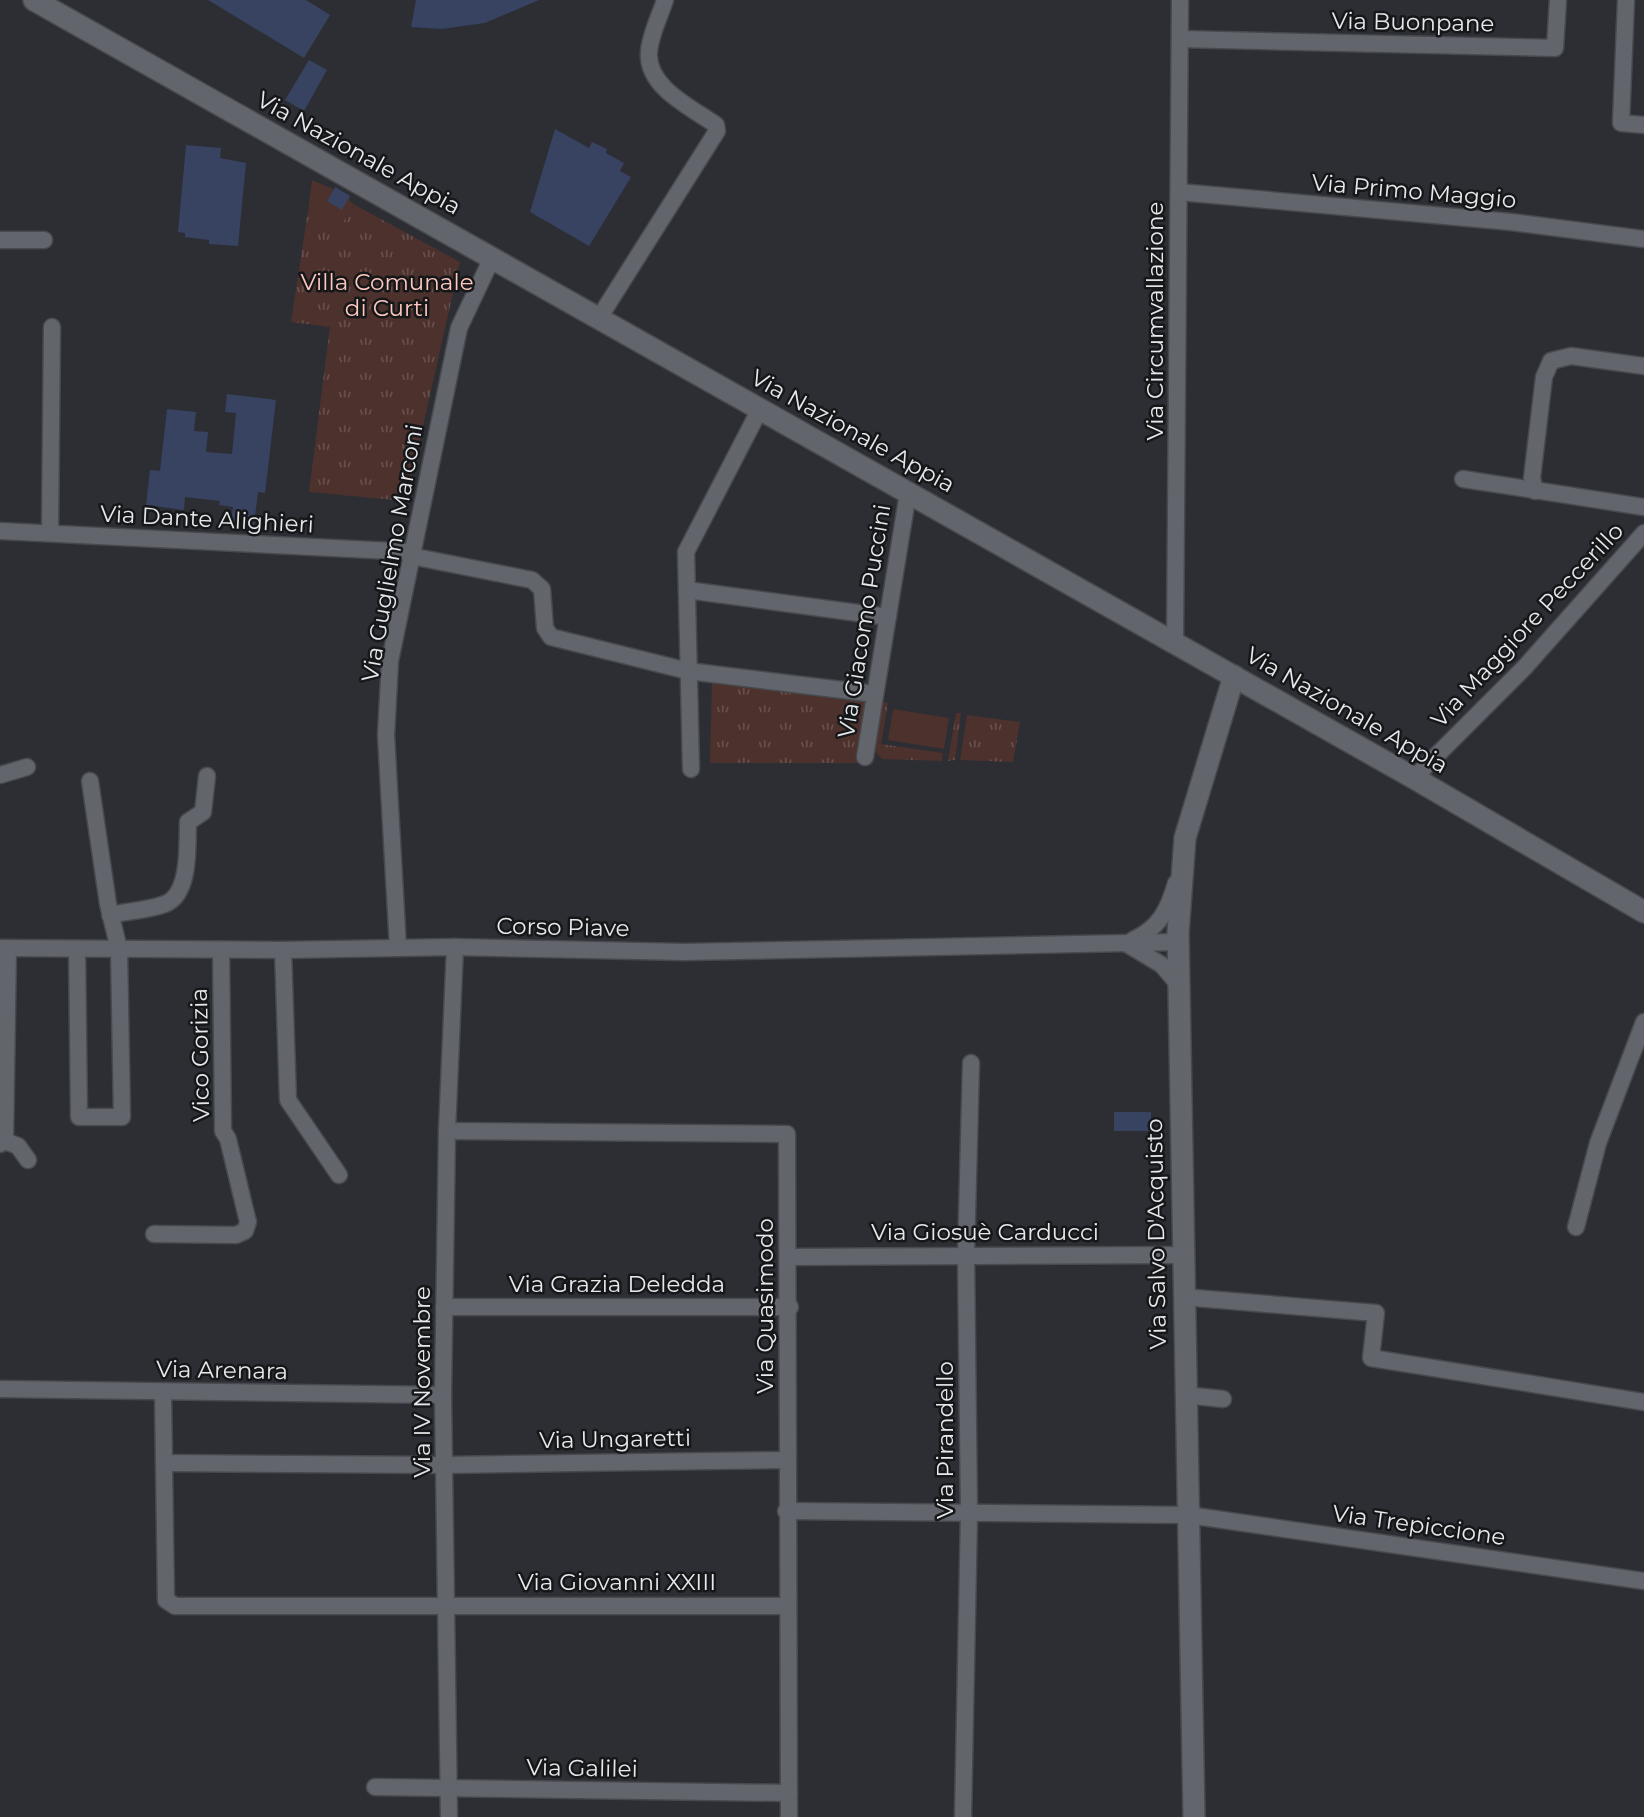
<svg xmlns="http://www.w3.org/2000/svg" width="1644" height="1817" viewBox="0 0 1644 1817" font-family="Montserrat,sans-serif">
	<style>
		.grass { fill: url(#grass-tufts) }
		.garden { fill: #4c312d }
		.building { fill: #374360 }
		.lines { fill: none; stroke-linecap: round; stroke-linejoin: round }
		.street-casing { stroke: #46494d; stroke-width: 19 }
		.secondary-casing { stroke: #46494d; stroke-width: 24 }
		.street { stroke: #62656b; stroke-width: 16 }
		.secondary { stroke: #62656b; stroke-width: 21 }
		.labels { text-anchor: middle; stroke-width: 5; stroke-linejoin: round; paint-order: stroke }
		.street-label { font-size: 23px; fill: #e6e8eb; stroke: #151719 }
		.park-label { font-size: 23px; fill: #ffc7be; stroke: #151719 }
	</style>
	<defs>
		<pattern id="grass-tufts" width="24" height="20" patternUnits="userSpaceOnUse" patternTransform="scale(1.75)"><rect width="24" height="20" fill="#4c312d"/><path d="M3 7l-1-3M5 7V3M7 7l1-3M15 17l-1-3M17 17v-4M19 17l1-3" fill="none" stroke="#664f4c"/></pattern>
	</defs>
	<rect width="100%" height="100%" fill="#2c2e34"/>
	<g class="grass">
		<path d="M355 205 460 262 406 501 309 492 330 327 291 322 308 211 338 229Z"/>
		<path d="M712 680 866 701 857 763H710Z"/>
		<path d="M883 702 888 703 881 744 943 753 942 761 882 759 874 750Z"/>
		<path d="M956 713H961L955 760 948 761Z"/>
		<path d="M967 715 1020 722 1013 762 960 760Z"/>
	</g>
	<g class="garden">
		<path d="M312 180 350 196 349 200 355 205 338 229 308 211Z"/>
		<path d="M893 709 949 718 944 749 888 740Z"/>
	</g>
	<g class="building">
		<path d="M208 0H306L330 15 304 58Z"/>
		<path d="M416 0H539L485 23 442 29 411 27Z"/>
		<path d="M309 60 327 70 304 111 285 100Z"/>
		<path d="M555 129 589 148 592 142 607 149 606 153 624 163 620 171 631 177 589 246 530 212Z"/>
		<path d="M186 145 221 148 220 158 246 163 238 246 209 244V240L185 237V233L178 232Z"/>
		<path d="M335 187 350 196 342 210 327 201Z"/>
		<path d="M227 394 276 400 265 493 258 492 254 525 231 522 233 507 219 505 220 501 185 497 184 510 146 505 150 470 160 471 167 409 196 412 194 431 208 432 206 452 232 454 236 413 225 412Z"/>
		<rect x="1114" y="1112" width="37" height="19"/>
	</g>
	<g class="lines">
		<g class="street-casing">
			<g id="street">
				<path d="M1626 0 1621 123 1644 125"/>
				<path d="M1180 39 1555 48 1558 0"/>
				<path d="M1179 192 1511 222 1644 239"/>
				<path d="M0 240H44"/>
				<path d="M599 318 717 131 716 125C692 108 646 87 649 52 650 35 660 16 665 0"/>
				<path d="M1463 479 1644 507"/>
				<path d="M1535 491 1532 478 1544 377 1551 361 1571 356 1644 366"/>
				<path d="M0 531 411 552"/>
				<path d="M50 533 52 327"/>
				<path d="M411 556 532 580 542 589 545 628 551 637 688 671 875 694"/>
				<path d="M687 590 888 617"/>
				<path d="M1175 643 1180 0"/>
				<path d="M865 757 908 493"/>
				<path d="M691 769 686 552 760 409"/>
				<path d="M0 775 27 767"/>
				<path d="M1414 778 1525 667 1644 533"/>
				<path d="M110 915C128 911 149 910 165 904 191 894 187 844 188 822L203 812 207 776"/>
				<path d="M1133 940C1159 928 1168 911 1176 883"/>
				<path d="M1127 944 1162 965 1178 984"/>
				<path d="M0 948 283 950 455 947 684 952 1178 942"/>
				<path d="M398 948 386 735 390 661 459 328 492 258"/>
				<path d="M77 949 79 1117H122L119 949 108 904 90 781"/>
				<path d="M283 950 288 1100 339 1175"/>
				<path d="M447 1131 787 1134 789 1817"/>
				<path d="M5 1141 18 1146 28 1160"/>
				<path d="M0 1144 5 1141 8 948"/>
				<path d="M1576 1227 1598 1143 1644 1022"/>
				<path d="M154 1234 236 1235 245 1231 248 1222 228 1139 223 1131 221 950"/>
				<path d="M789 1257 1182 1255"/>
				<path d="M1183 1297 1376 1313 1371 1358 1644 1402"/>
				<path d="M444 1307H790"/>
				<path d="M0 1389 443 1395"/>
				<path d="M163 1393 166 1600 175 1606H787"/>
				<path d="M1185 1395 1223 1399"/>
				<path d="M164 1463 444 1465 787 1460"/>
				<path d="M786 1511 1188 1515 1644 1581"/>
				<path d="M375 1787 789 1793"/>
				<path d="M449 1817 443 1395 447 1131 455 947"/>
				<path d="M963 1817 969 1513 966 1254 971 1063"/>
			</g>
		</g>
		<g class="secondary-casing">
			<g id="secondary">
				<path d="M34 0 1414 778 1644 912"/>
				<path d="M1194 1817 1178 933 1185 838 1234 676"/>
			</g>
		</g>
		<use href="#street" class="street"/>
		<use href="#secondary" class="secondary"/>
	</g>
	<g class="labels">
		<g class="street-label">
			<text transform="translate(1413 22) rotate(1)" y="8">Via Buonpane</text>
			<text transform="translate(359 153) rotate(29)" y="8">Via Nazionale Appia</text>
			<text transform="translate(1414 191) rotate(5)" y="8">Via Primo Maggio</text>
			<text transform="translate(1155 321) rotate(-90)" y="8">Via Circumvallazione</text>
			<text transform="translate(853 431) rotate(29)" y="8">Via Nazionale Appia</text>
			<text transform="translate(207 519) rotate(3)" y="8">Via Dante Alighieri</text>
			<text transform="translate(392 553) rotate(-80)" y="8">Via Guglielmo Marconi</text>
			<text transform="translate(864 621) rotate(-81)" y="8">Via Giacomo Puccini</text>
			<text transform="translate(1527 625) rotate(-47)" y="8">Via Maggiore Peccerillo</text>
			<text transform="translate(1347 710) rotate(30)" y="8">Via Nazionale Appia</text>
			<text transform="translate(563 927) rotate(1)" y="8">Corso Piave</text>
			<text transform="translate(200 1055) rotate(-91)" y="8">Vico Gorizia</text>
			<text x="985" y="1240">Via Giosuè Carducci</text>
			<text transform="translate(1156 1234) rotate(-91)" y="8">Via Salvo D'Acquisto</text>
			<text x="617" y="1292">Via Grazia Deledda</text>
			<text transform="translate(765 1306) rotate(-90)" y="8">Via Quasimodo</text>
			<text transform="translate(222 1370) rotate(1)" y="8">Via Arenara</text>
			<text transform="translate(422 1382) rotate(-90)" y="8">Via IV Novembre</text>
			<text transform="translate(615 1439) rotate(-1)" y="8">Via Ungaretti</text>
			<text transform="translate(945 1440) rotate(-90)" y="8">Via Pirandello</text>
			<text transform="translate(1419 1525) rotate(8)" y="8">Via Trepiccione</text>
			<text x="617" y="1590">Via Giovanni XXIII</text>
			<text transform="translate(582 1768) rotate(1)" y="8">Via Galilei</text>
		</g>
		<g class="park-label">
			<text x="387" y="290">Villa Comunale<tspan x="387" dy="26">di Curti</tspan></text>
		</g>
	</g>
</svg>
